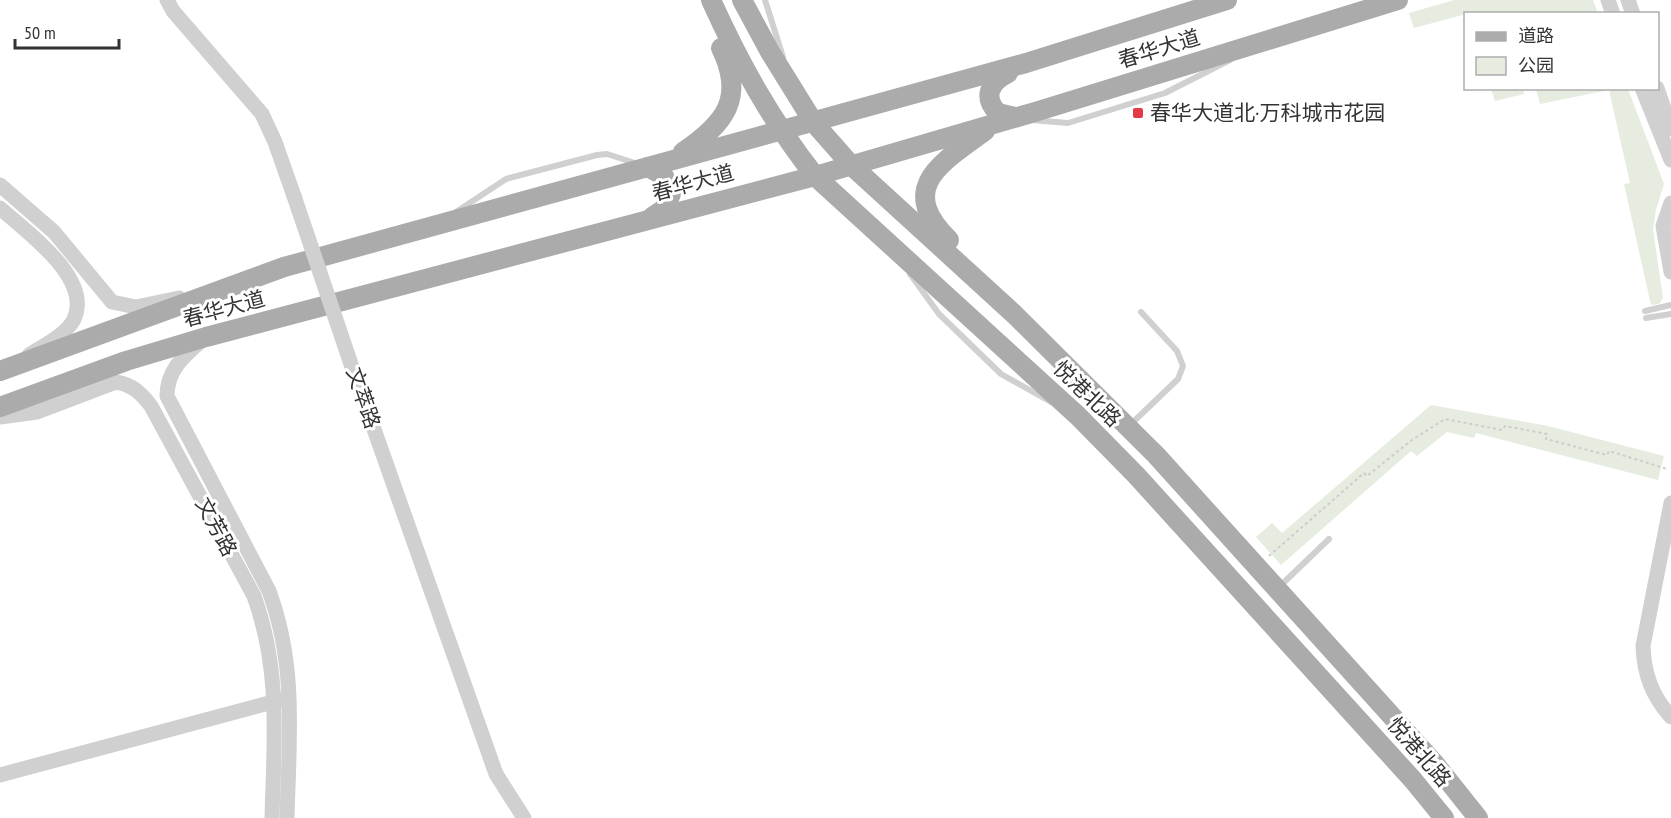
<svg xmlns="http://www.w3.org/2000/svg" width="1671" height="818" viewBox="0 0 1671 818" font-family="'PT Sans Narrow','Noto Sans SC',sans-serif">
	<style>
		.green { fill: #e6ecdf }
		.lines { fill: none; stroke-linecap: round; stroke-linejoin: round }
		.path { stroke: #cdcdcd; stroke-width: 2; stroke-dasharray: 3 3; stroke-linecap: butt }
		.service { stroke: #d0d0d0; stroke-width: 6 }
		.tertiary { stroke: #d0d0d0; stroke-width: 15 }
		.primary { stroke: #ababab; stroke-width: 20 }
		.tertiary-bridge { stroke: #d0d0d0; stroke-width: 15 }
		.poi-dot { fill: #e63946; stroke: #fff; stroke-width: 2 }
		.labels { text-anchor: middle; stroke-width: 6; stroke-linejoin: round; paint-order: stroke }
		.street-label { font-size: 21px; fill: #333; stroke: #fff }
		.poi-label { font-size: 21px; fill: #333; stroke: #fff; text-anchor: start }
	</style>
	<rect width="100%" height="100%" fill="#fff"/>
	<g class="green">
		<path d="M1454 0H1593L1598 13 1466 14 1414 28 1409 13Z"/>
		<path d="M1491 89H1523L1524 94 1495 101Z"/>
		<path d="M1536 89H1628L1664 184 1656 210 1653 229 1663 298 1659 304 1651 305 1624 184 1630 183 1609 90 1540 104Z"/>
		<path d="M1431 405 1548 426 1664 456 1658 480 1476 433 1474 438 1447 432 1417 456 1411 451 1281 565 1256 537 1272 523 1282 533Z"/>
	</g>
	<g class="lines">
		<path class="path" d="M1269 556 1364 473 1367 476 1412 440 1445 419 1502 430 1505 426 1547 434 1546 439 1607 455 1609 451 1667 469"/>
		<g class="service">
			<path d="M765 0 783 57"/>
			<path d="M1031 120 1068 123 1165 93 1230 60"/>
			<path d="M456 212 506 179 597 155 607 154 638 164"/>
			<path d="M910 274 939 314 1001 374 1051 402"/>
			<path d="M1645 311 1671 305"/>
			<path d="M1646 318 1671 314"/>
			<path d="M1130 425 1178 379 1183 366 1177 351 1141 312"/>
			<path d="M1279 587 1329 539"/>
		</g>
		<g class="tertiary">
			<path d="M167 0 173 11 262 114 275 142 294 196"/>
			<path d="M1608 0 1613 14"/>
			<path d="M1628 0 1633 14"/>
			<path d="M1642 88 1671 160"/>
			<path d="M1657 88 1671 129"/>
			<path d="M0 185 54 232 112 302 136 307 179 298"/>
			<path d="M1671 203 1663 226 1671 272"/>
			<path d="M0 208C27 232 95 280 73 321 64 336 43 346 29 355"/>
			<path d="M202 340C183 357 167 370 167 396L269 591C297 666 289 739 287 818"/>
			<path d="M352 367 496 774 524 818"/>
			<path d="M0 417 37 412 116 382C133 385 141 393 151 406L254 596C281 671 274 740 272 818"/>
			<path d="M1671 503 1643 646C1644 674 1652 696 1671 717"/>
			<path d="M0 775 284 699"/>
		</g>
		<g class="primary">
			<path d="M711 0C740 64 771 120 815 176L1078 416 1136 475 1413 780 1444 818"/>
			<path d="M742 0 770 52 814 123 851 165 1014 314 1156 455 1435 764 1478 818"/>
			<path d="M1008 73C990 82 982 97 998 113L1015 117"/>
			<path d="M683 152C724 124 746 99 721 48"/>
			<path d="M648 167 664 176 671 194 664 209 652 217"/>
			<path d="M949 240C896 188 941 163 985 131"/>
			<path d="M0 371 284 267 1026 63 1227 0"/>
			<path d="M0 407 126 361 206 337 815 176 1035 112 1398 0"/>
		</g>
		<path class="tertiary-bridge" d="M294 196 352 367"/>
	</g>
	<rect class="poi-dot" x="1132" y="107" width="12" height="12" rx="3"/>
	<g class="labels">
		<g class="street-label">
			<text transform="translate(1159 49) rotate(-17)" y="7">春华大道</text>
			<text transform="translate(693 183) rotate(-15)" y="7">春华大道</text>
			<text transform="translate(224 309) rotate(-15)" y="7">春华大道</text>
			<text transform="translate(1087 394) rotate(44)" y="7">悦港北路</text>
			<text transform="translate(363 398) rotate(71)" y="7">文萃路</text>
			<text transform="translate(216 527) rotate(62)" y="7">文芳路</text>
			<text transform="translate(1419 752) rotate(49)" y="7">悦港北路</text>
		</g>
		<g class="poi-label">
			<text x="1150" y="120">春华大道北·万科城市花园</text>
		</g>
	</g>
	<rect x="1464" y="12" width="195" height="78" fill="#ffffff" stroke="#adadad" stroke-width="1.5"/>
	<rect x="1476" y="32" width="30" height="9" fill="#ababab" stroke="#adadad" stroke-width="1.5"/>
	<text x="1518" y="42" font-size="18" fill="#333333">道路</text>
	<rect x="1476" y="57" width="30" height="18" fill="#e6ecdf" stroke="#adadad" stroke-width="1.5"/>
	<text x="1518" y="72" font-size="18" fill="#333333">公园</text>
	<path d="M15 39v9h104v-9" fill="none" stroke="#333333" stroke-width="3"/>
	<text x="24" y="39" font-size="18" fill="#333333" stroke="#ffffff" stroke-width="4.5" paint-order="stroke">50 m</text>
</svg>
